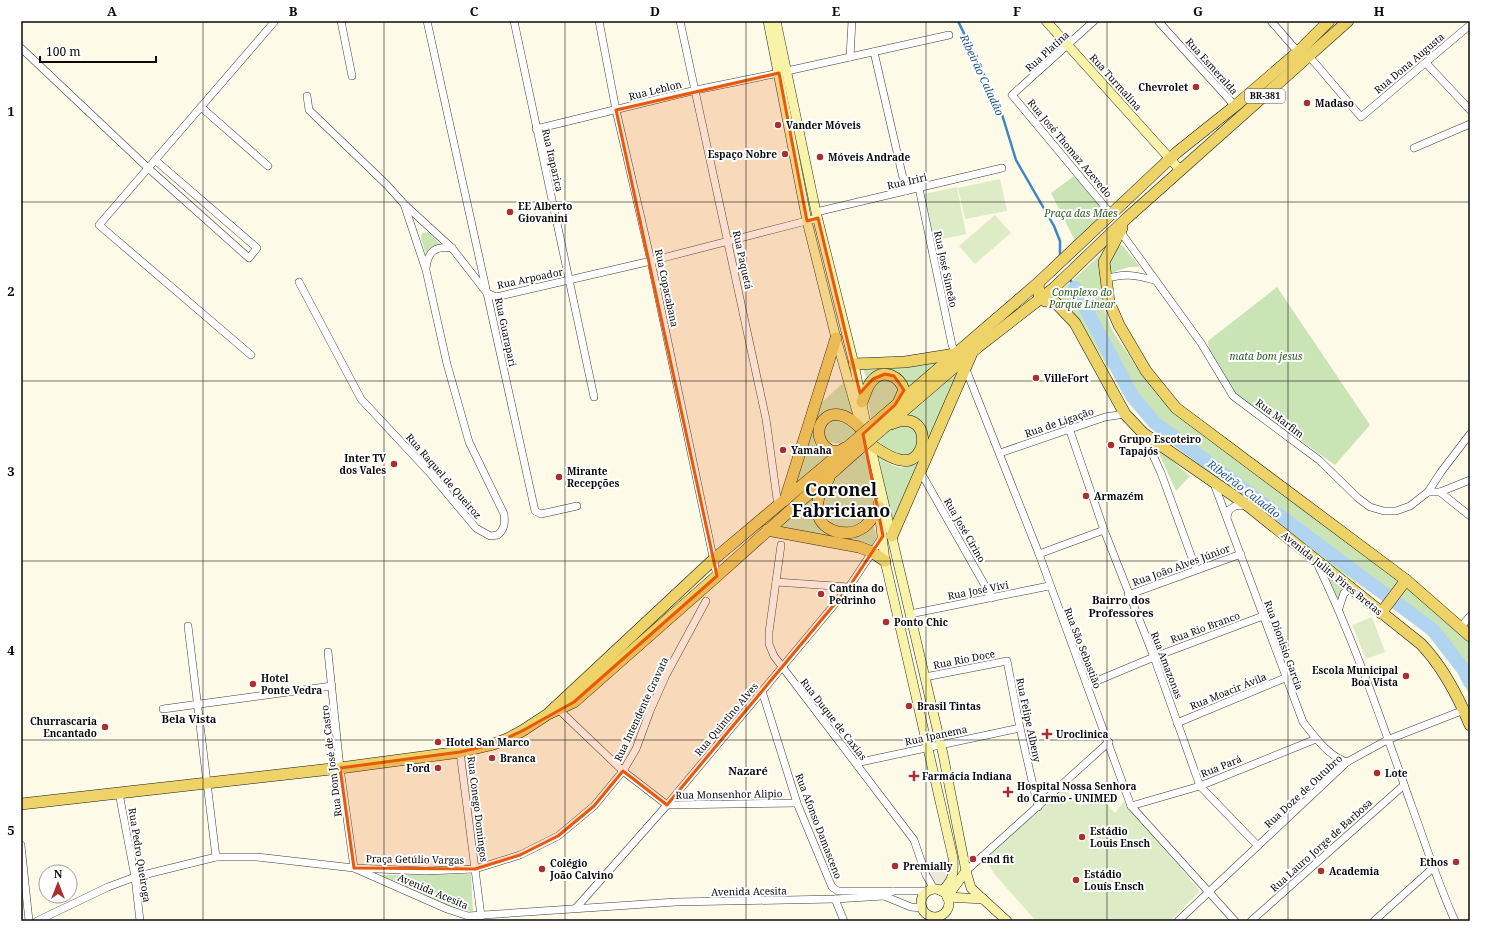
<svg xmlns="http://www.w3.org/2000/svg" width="1491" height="942" viewBox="0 0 1491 942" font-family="'Noto Serif',serif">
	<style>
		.green { fill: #cbe4b6 }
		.pitch { fill: #ddecc6 }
		.plaza { fill: #ebe7d9 }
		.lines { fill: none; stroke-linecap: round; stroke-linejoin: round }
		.stream { stroke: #3e86c1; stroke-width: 2.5 }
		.river { stroke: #b1d5f0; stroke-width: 14 }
		.minor-casing { stroke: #3d3d3d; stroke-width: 8 }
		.secondary-casing { stroke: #2c2c2c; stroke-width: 10 }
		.primary-casing { stroke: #1b1b1b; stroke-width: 12 }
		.minor { stroke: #fff; stroke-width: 7 }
		.secondary { stroke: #f8f3a8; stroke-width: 9 }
		.primary { stroke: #edd368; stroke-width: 11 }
		.primary-bridge-casing { stroke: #1b1b1b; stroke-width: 12; stroke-linecap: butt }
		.primary-bridge { stroke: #edd368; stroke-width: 11 }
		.marked { fill: #e8590c; fill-opacity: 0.2; stroke: #e8590c; stroke-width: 3; stroke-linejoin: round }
		.grid { fill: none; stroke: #0a0a0a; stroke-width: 1; stroke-opacity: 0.55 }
		.poi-dot { fill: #ac2f2f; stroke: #fff; stroke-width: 1.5 }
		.labels { text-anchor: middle; stroke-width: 4; stroke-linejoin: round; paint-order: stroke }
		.shield { fill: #fff; stroke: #545454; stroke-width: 1 }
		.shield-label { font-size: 9px; font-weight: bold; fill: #0a0a0a }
		.street-label { font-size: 10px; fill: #0a0a0a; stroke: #fff }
		.poi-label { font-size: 10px; font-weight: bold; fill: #0a0a0a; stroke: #fff; text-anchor: start }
		.park-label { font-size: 10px; font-style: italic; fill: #2a5a21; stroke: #fff }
		.water-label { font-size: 11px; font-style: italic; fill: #1f588f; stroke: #fff }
		.neighbourhood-label { font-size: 11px; font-weight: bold; fill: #0a0a0a; stroke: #fff }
		.town-label { font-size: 18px; font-weight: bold; fill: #0a0a0a; stroke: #fff }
		.neatline { fill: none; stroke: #0a0a0a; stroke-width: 1.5 }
		.grid-label { font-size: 13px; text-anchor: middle; font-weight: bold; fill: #0a0a0a }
	</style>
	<rect width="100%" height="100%" fill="#fdfae8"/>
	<g class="green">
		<path d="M1074 176 1101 207 1102 217 1076 243 1051 193Z"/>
		<path d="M428 232 440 244 429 251 426 255 421 238 422 233Z"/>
		<path d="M1111 245 1101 302 1112 330 1141 374 1172 409 1406 580 1470 638V698L1458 667 1445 650 1396 608 1367 590 1322 559 1151 425 1128 398 1083 328 1051 300Z"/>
		<path d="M1122 245 1140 267H1129L1107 274V265L1116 246Z"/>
		<path d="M1277 287 1370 425 1335 465 1230 390 1209 352 1208 341Z"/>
		<path d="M943 361 908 392 904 379 867 381 863 368C876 373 926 363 943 361Z"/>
		<path d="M963 368 893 529 878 453C886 465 906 475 918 460 922 454 925 444 928 437L902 416Z"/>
		<path d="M887 378C890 380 895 383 897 386 905 402 882 415 872 423L868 401 870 386Z"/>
		<path d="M846 380 856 415C827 404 808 411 815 445L829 454 837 456 792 492 819 405Z"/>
		<path d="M838 416 860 435C849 444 836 447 823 439L822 422Z"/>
		<path d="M901 424 913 427 918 434 917 451 904 458 886 452 878 439 890 428Z"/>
		<path d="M1156 447 1190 476 1176 491Z"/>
		<path d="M865 451C867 464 874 493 873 504 871 524 844 534 830 521 825 517 823 510 822 504L828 486Z"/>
		<path d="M817 491 814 507C833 528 845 554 873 525L878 541 872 549 774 527Z"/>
		<path d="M1324 569 1344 588 1337 600Z"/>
		<path d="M471 874 473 912 450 907 381 875Z"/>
	</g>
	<g class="pitch">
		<path d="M1000 179 1007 211 965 219 958 188Z"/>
		<path d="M957 187 966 234 934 241 924 194Z"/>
		<path d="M995 215 1011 233 975 264 959 246Z"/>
		<path d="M1372 617 1385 652 1366 659 1352 625Z"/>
		<path d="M1062 787 1081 806 1099 795 1115 813 1124 801 1200 891 1170 921H1036L996 876 985 860Z"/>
	</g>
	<path class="plaza" d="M951 867 950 877 939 888 936 887 929 873Z"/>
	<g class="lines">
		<g class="stream">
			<path d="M958 21 1000 108 1016 160 1054 226 1060 241V257"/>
			<path d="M1069 278 1075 288"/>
		</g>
		<path class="river" d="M1075 288 1132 396 1155 423 1433 630 1464 670 1470 682"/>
		<g class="minor-casing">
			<g id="minor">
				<path d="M341 21 352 76"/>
				<path d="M427 21 535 511 541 514 577 506"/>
				<path d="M514 21 594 397"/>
				<path d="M599 21 616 110 651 261 717 576"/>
				<path d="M680 21 766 419 778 506"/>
				<path d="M1094 21 1012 95 1111 214"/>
				<path d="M1158 21 1235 106"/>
				<path d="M1271 21 1298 52"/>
				<path d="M21 48 148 168 249 258 257 248 155 160"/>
				<path d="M874 52 906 191"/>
				<path d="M1309 56 1361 117 1470 25"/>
				<path d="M850 57 852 21"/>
				<path d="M1426 63 1470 110"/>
				<path d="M787 71 949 35"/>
				<path d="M307 96 309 110 387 185 404 204 452 248 487 293 496 297 651 261 818 218"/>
				<path d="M201 107 268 166"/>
				<path d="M536 129 696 90 779 73"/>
				<path d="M1414 148 1470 124"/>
				<path d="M919 188 952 345 958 357"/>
				<path d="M816 212 1002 168"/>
				<path d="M1118 232 1120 231 1201 343 1233 396 1319 460 1358 498 1370 507 1384 511H1396L1410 506 1428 492 1441 472 1470 434"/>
				<path d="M426 268C428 251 435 246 452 248"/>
				<path d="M1105 279C1124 273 1135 275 1154 280"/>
				<path d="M299 282 361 399 429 472 476 528 490 536 498 535C505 528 505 523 504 514L469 442 447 364 426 270 404 204"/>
				<path d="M251 355 99 225 275 21"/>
				<path d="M965 367 1039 554 1131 806 1235 921"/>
				<path d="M1069 428 1104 530 1154 657 1200 786 1258 846"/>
				<path d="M1144 435 1161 473 1196 569"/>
				<path d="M1000 453 1105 417 1125 414"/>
				<path d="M920 471 992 598"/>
				<path d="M1213 481 1303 722C1315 737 1328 756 1347 762"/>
				<path d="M1428 492H1440L1470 480"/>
				<path d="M1440 492 1470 516"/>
				<path d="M1227 517 1229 510 1235 506 1246 505"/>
				<path d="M781 545 769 632V644L774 656 914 840 926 875 934 889"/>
				<path d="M1039 554 1104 530"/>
				<path d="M1317 563C1355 642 1383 725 1412 807 1426 845 1438 884 1455 921"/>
				<path d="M776 582 849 587"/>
				<path d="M1128 595 1241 554"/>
				<path d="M1339 608 1344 593 1353 588"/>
				<path d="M910 614 1049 586"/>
				<path d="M188 626 216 857"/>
				<path d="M1461 627 1470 616"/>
				<path d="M328 652 340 768 354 868 425 871 475 869 520 855 558 836 594 806 623 771 636 749 650 711 666 675 706 601"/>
				<path d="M925 677 1007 661 1020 728 1038 807"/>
				<path d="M1087 685 1154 657 1263 616"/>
				<path d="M762 691 797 803 832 887 838 891H892"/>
				<path d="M557 708 623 771 667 805 797 803"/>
				<path d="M163 709 332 686"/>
				<path d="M1177 723 1285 678"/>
				<path d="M460 752 481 916"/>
				<path d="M856 763 1020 728"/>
				<path d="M119 793 135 877 140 921"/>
				<path d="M1131 806 1200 786 1316 739"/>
				<path d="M21 845 29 921"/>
				<path d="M966 871 1109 742"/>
				<path d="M884 896 911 907 922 908"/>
				<path d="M835 899 844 921"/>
				<path d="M576 908 667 805 849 587 883 536"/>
				<path d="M37 921 108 887 135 877 216 857H257L354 868 447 909 468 916 676 902 835 899 884 896 893 891H928"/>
				<path d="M1178 921 1347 762 1387 740 1464 710"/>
				<path d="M1251 921 1404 785"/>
				<path d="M1374 921 1434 867"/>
			</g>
		</g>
		<g class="secondary-casing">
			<g id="secondary">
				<path d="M768 21 807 221 836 338 861 426"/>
				<path d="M776 21 816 212 854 364 870 444 943 754 966 871 971 888 1007 921"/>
				<path d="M1046 21 1181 171"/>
				<path d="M878 503 885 561 953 858C954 873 953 882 941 891"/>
				<circle cx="935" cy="903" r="14"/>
				<path d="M947 897 983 899"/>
				<path d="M947 897 966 871"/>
			</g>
		</g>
		<g class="primary-casing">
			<g id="primary">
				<path d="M1122 228 1104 262 1109 302 1119 325 1146 371 1176 408 1406 580 1470 636"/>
				<path d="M1038 283 1039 295 1045 301 1055 302 1075 323 1125 414 1143 433 1247 505 1421 644C1443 667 1458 696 1470 725"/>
				<path d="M854 364 905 362 955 354"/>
				<path d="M862 402C865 395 867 386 872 381 883 367 900 377 904 390L899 401"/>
				<path d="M873 425 1038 283 1176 153 1235 106 1298 52 1329 21"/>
				<path d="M880 431 978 347 1054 288 1127 218 1348 21"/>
				<path d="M870 444C879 450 889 458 900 460 930 467 933 406 891 424"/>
				<path d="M845 448 840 451H831C803 436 828 391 862 430"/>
				<path d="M829 478C826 485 819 493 818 501 811 529 845 541 864 527 871 522 875 513 879 507"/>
				<path d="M785 500 836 338"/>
				<path d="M767 530 859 547 872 552 885 561"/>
				<path d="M892 536 971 355"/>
				<path d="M1381 613 1406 580"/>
				<path d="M550 713 574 702 717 576 859 449"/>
				<path d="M21 804 340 768 460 752 494 744 509 738 522 731 548 714 713 560 851 444"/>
			</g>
		</g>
		<use href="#minor" class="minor"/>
		<use href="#secondary" class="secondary"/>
		<use href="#primary" class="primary"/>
		<g class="primary-bridge-casing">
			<g id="primary-bridge">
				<path d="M851 444 873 425"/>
				<path d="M859 449 880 431"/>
			</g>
		</g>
		<use href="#primary-bridge" class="primary-bridge"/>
	</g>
	<path class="marked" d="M779 73 807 221 818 218 860 393 873 379 885 374 894 376 904 390 895 405 863 434 883 536 849 587 667 805 623 771 594 806 558 836 520 855 475 869 354 868 340 768 460 752 494 744 522 731 574 702 717 576 616 110Z"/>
	<path class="grid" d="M203 21V921M384 21V921M565 21V921M746 21V921M926 21V921M1107 21V921M1288 21V921M21 202H1470M21 381H1470M21 561H1470M21 740H1470"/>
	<g class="poi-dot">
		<circle cx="1196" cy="87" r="4"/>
		<circle cx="1307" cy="103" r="4"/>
		<circle cx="778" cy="125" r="4"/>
		<circle cx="785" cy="154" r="4"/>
		<circle cx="820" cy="157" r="4"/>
		<circle cx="510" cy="212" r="4"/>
		<circle cx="1036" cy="378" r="4"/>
		<circle cx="1111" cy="445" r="4"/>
		<circle cx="783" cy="450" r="4"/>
		<circle cx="394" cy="464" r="4"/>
		<circle cx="559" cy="477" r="4"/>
		<circle cx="1086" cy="496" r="4"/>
		<circle cx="821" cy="594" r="4"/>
		<circle cx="886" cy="622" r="4"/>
		<circle cx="1406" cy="676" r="4"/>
		<circle cx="253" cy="684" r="4"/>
		<circle cx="909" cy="706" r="4"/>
		<circle cx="105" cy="727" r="4"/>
		<path d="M1045 728h4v4h4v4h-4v4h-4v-4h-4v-4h4z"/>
		<circle cx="438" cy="742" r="4"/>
		<circle cx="492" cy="758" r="4"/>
		<circle cx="438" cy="768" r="4"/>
		<circle cx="1377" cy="773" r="4"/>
		<path d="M912 770h4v4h4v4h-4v4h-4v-4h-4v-4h4z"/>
		<path d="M1006 786h4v4h4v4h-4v4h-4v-4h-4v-4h4z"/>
		<circle cx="1082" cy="837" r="4"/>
		<circle cx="973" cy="859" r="4"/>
		<circle cx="1456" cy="862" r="4"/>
		<circle cx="895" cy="866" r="4"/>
		<circle cx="542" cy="869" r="4"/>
		<circle cx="1321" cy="871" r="4"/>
		<circle cx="1076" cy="880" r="4"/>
	</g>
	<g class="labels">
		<rect class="shield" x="1245" y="89" width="40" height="14" rx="3"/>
		<g class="shield-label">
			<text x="1265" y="99">BR-381</text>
		</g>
		<g class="street-label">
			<text transform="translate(1047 51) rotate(-42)" y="4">Rua Platina</text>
			<text transform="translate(1409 63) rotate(-40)" y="4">Rua Dona Augusta</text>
			<text transform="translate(1212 66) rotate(48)" y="4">Rua Esmeralda</text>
			<text transform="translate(1116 82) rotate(48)" y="4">Rua Turmalina</text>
			<text transform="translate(655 90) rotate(-14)" y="4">Rua Leblon</text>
			<text transform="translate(1070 148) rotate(50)" y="4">Rua José Thomaz Azevedo</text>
			<text transform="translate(553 160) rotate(77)" y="4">Rua Itaparica</text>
			<text transform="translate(907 181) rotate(-13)" y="4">Rua Iriri</text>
			<text transform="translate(743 260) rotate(78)" y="4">Rua Paquetá</text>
			<text transform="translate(946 269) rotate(78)" y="4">Rua José Simeão</text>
			<text transform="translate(530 278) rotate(-12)" y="4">Rua Arpoador</text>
			<text transform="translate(667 288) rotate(78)" y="4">Rua Copacabana</text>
			<text transform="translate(506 332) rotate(78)" y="4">Rua Guarapari</text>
			<text transform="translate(1280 418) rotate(37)" y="4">Rua Marfim</text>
			<text transform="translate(1059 422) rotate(-19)" y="4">Rua de Ligação</text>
			<text transform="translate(444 476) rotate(49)" y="4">Rua Raquel de Queiroz</text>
			<text transform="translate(965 530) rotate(60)" y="4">Rua José Cirino</text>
			<text transform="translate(1181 565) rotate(-20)" y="4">Rua João Alves Júnior</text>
			<text transform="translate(1332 573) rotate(39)" y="4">Avenida Julita Pires Bretas</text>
			<text transform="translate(978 590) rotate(-11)" y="4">Rua José Vivi</text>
			<text transform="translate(1205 627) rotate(-20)" y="4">Rua Rio Branco</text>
			<text transform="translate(1284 645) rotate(70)" y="4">Rua Dionisio Garcia</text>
			<text transform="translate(1083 648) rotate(69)" y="4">Rua São Sebastião</text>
			<text transform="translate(964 659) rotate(-11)" y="4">Rua Rio Doce</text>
			<text transform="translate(1167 665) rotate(69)" y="4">Rua Amazonas</text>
			<text transform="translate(1228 691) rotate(-22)" y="4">Rua Moacir Ávila</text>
			<text transform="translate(641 709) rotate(-65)" y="4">Rua Intendente Gravata</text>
			<text transform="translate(726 719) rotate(-50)" y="4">Rua Quintino Alves</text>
			<text transform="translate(834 719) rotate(52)" y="4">Rua Duque de Caxias</text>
			<text transform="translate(1029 720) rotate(78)" y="4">Rua Felipe Albeny</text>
			<text transform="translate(936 735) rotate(-12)" y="4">Rua Ipanema</text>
			<text transform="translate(331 761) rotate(-97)" y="4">Rua Dom José de Castro</text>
			<text transform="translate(1221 766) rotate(-22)" y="4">Rua Pará</text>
			<text transform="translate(1303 791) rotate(-43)" y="4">Rua Doze de Outubro</text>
			<text transform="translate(729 794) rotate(-1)" y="4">Rua Monsenhor Alipio</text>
			<text transform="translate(478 809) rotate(83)" y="4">Rua Conego Domingos</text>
			<text transform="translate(819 826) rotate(69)" y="4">Rua Afonso Damasceno</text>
			<text transform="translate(1321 845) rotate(-42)" y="4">Rua Lauro Jorge de Barbosa</text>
			<text transform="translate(140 855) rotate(81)" y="4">Rua Pedro Queiroga</text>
			<text transform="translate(415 859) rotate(1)" y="4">Praça Getúlio Vargas</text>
			<text transform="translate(433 891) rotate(23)" y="4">Avenida Acesita</text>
			<text transform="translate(749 891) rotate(-1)" y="4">Avenida Acesita</text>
		</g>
		<g class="poi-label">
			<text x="1188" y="91" text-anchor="end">Chevrolet</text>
			<text x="1315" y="107">Madaso</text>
			<text x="786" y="129">Vander Móveis</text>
			<text x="777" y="158" text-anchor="end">Espaço Nobre</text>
			<text x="828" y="161">Móveis Andrade</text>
			<text x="518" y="210">EE Alberto<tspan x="518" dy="12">Giovanini</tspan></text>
			<text x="1044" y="382">VilleFort</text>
			<text x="1119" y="443">Grupo Escoteiro<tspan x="1119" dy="12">Tapajós</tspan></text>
			<text x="791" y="454">Yamaha</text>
			<text x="386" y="462" text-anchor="end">Inter TV<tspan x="386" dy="12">dos Vales</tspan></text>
			<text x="567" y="475">Mirante<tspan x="567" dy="12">Recepções</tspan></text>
			<text x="1094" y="500">Armazém</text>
			<text x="829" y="592">Cantina do<tspan x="829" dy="12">Pedrinho</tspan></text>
			<text x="894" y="626">Ponto Chic</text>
			<text x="1398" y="674" text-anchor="end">Escola Municipal<tspan x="1398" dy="12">Boa Vista</tspan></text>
			<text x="261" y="682">Hotel<tspan x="261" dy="12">Ponte Vedra</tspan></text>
			<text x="917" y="710">Brasil Tintas</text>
			<text x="97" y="725" text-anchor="end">Churrascaria<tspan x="97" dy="12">Encantado</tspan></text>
			<text x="1056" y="738">Uroclinica</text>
			<text x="446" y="746">Hotel San Marco</text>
			<text x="500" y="762">Branca</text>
			<text x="430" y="772" text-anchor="end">Ford</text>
			<text x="1385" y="777">Lote</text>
			<text x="922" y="780">Farmácia Indiana</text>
			<text x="1017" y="790">Hospital Nossa Senhora<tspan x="1017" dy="12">do Carmo - UNIMED</tspan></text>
			<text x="1090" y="835">Estádio<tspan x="1090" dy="12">Louis Ensch</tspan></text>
			<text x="981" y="863">end fit</text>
			<text x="1448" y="866" text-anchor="end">Ethos</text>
			<text x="550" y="867">Colégio<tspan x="550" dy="12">João Calvino</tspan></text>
			<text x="903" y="870">Premially</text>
			<text x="1329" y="875">Academia</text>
			<text x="1084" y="878">Estádio<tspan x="1084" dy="12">Louís Ensch</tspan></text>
		</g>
		<g class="park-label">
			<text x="1081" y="217">Praça das Mães</text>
			<text x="1082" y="296">Complexo do<tspan x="1082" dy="12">Parque Linear</tspan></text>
			<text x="1266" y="360">mata bom jesus</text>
		</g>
		<g class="water-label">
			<text transform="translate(982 75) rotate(65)" y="4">Ribeirão Caladão</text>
			<text transform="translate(1244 489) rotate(37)" y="4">Ribeirão Caladão</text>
		</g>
		<g class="neighbourhood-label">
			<text x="1121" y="604">Bairro dos<tspan x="1121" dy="13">Professores</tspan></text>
			<text x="189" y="723">Bela Vista</text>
			<text x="748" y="775">Nazaré</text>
		</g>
		<g class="town-label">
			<text x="841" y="496">Coronel<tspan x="841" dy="21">Fabriciano</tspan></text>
		</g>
	</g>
	<rect width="1491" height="942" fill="none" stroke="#ffffff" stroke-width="44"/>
	<g transform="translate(58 884)"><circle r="19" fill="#ffffff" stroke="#9d9d9d"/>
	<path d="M0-3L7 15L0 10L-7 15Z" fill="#ac2f2f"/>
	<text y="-6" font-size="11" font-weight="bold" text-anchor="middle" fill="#0a0a0a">N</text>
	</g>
	<path d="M40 56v6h116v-6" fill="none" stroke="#0a0a0a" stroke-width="2"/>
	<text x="46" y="56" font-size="12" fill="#0a0a0a" stroke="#ffffff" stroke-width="3" paint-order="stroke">100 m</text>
	<rect x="22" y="22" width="1447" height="898" class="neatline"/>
	<g class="grid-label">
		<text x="112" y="16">A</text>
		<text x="293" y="16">B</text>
		<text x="474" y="16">C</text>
		<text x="655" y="16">D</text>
		<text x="836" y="16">E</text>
		<text x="1017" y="16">F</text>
		<text x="1198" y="16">G</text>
		<text x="1379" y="16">H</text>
		<text x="11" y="116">1</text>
		<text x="11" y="296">2</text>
		<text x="11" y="476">3</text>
		<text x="11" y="655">4</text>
		<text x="11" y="835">5</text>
	</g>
</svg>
